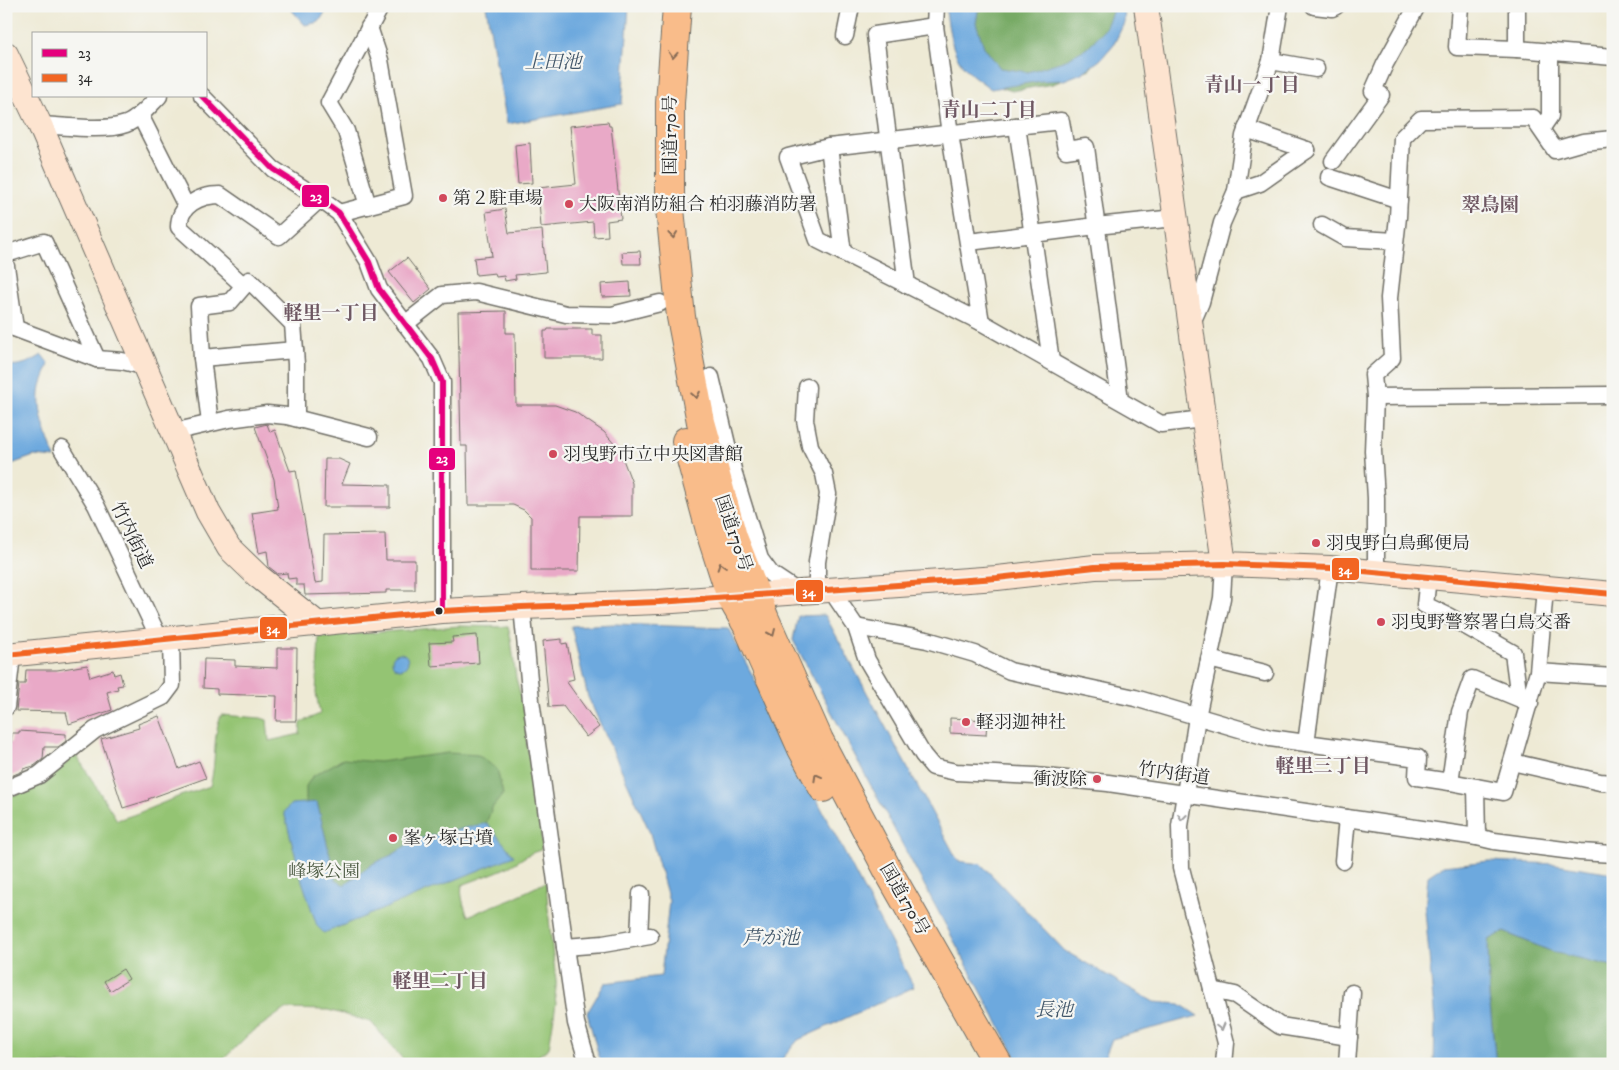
<svg xmlns="http://www.w3.org/2000/svg" width="1619" height="1070" viewBox="0 0 1619 1070" font-family="'IM FELL DW Pica','Noto Serif JP',serif">
	<style>
		.green { fill: #94c473; stroke: #60784f }
		.forest { fill: #77aa65; stroke: #516a48 }
		.water { fill: #6da9de; stroke: #4c6a84 }
		.building { fill: #e9a9c7 }
		.lines { fill: none; stroke-linecap: round; stroke-linejoin: round }
		.street-casing { stroke: #6f6e66; stroke-width: 19 }
		.secondary-casing { stroke: #6f6e66; stroke-width: 26 }
		.highway-casing { stroke: #6f6e66; stroke-width: 30 }
		.street { stroke: #fff; stroke-width: 16 }
		.secondary { stroke: #fde4d0; stroke-width: 24 }
		.highway { stroke: #f9bc8a; stroke-width: 28 }
		.bus-1-casing { stroke: #f6f6f2; stroke-width: 10 }
		.bus-2-casing { stroke: #f6f6f2; stroke-width: 10 }
		.bus-1 { stroke: #e5007d; stroke-width: 6 }
		.bus-2 { stroke: #f26522; stroke-width: 6 }
		.oneway { stroke: #886c56 }
		.oneway2 { stroke: #a0a0a0 }
		.poi-dot { fill: #d1495b; stroke: #f6f6f2; stroke-width: 2 }
		.bus-dot { fill: #2b2b2b; stroke: #f6f6f2; stroke-width: 2 }
		.labels { text-anchor: middle; stroke-width: 4.5; stroke-linejoin: round; paint-order: stroke }
		.street-label { font-size: 18px; fill: #2b2b2b; stroke: #f6f6f2 }
		.poi-label { font-size: 18px; fill: #2b2b2b; stroke: #f6f6f2; text-anchor: start }
		.park-label { font-size: 18px; fill: #4a5941; stroke: #f6f6f2 }
		.water-label { font-size: 19px; font-style: italic; fill: #42576a; stroke: #f6f6f2 }
		.neighbourhood-label { font-size: 19px; font-weight: bold; fill: #6e5762; stroke: #f6f6f2 }
		.line-badge { stroke: #f6f6f2; stroke-width: 2 }
		.badge-label { font-size: 14px; text-anchor: middle; font-weight: bold; fill: #fff }
	</style>
	<rect width="100%" height="100%" fill="#f6f6f2"/>
	<filter id="ink" filterUnits="userSpaceOnUse"><feTurbulence type="fractalNoise" baseFrequency=".02" numOctaves="2"/><feDisplacementMap in="SourceGraphic" scale="10" xChannelSelector="R" yChannelSelector="G"/><feConvolveMatrix kernelMatrix="1 2 1 2 8 2 1 2 1" color-interpolation-filters="sRGB"/></filter>
	<filter id="wash" filterUnits="userSpaceOnUse"><feTurbulence type="fractalNoise" baseFrequency=".0096" numOctaves="4" result="noise"/><feDisplacementMap in="SourceGraphic" scale="20" xChannelSelector="R" yChannelSelector="G"/><feGaussianBlur stdDeviation="1.12" result="paint"/><feColorMatrix in="noise" values="0 0 0 0 0 0 0 0 0 0 0 0 0 0 0 0 0 1.4 0 .05"/><feComposite in="paint" operator="in"/></filter>
	<g filter="url(#wash)">
		<rect width="100%" height="100%" fill="#eeead5"/>
		<path class="green" d="M459 626 508 627 511 639 516 678 525 712 527 747 538 792 542 845 541 850C526 854 523 859 510 866 495 873 478 879 462 885 460 896 464 906 468 916L513 898 546 882C548 915 552 947 556 980 557 988 554 995 556 1003L549 1048 527 1064H407L371 1022 328 1010 285 1009 248 1035 223 1060 215 1059 210 1064H6V796C29 796 62 771 75 753L117 820C139 814 159 804 180 796 190 793 200 790 210 786 217 762 212 736 221 715L261 718 267 720 269 741 300 734 301 722 320 714 316 693 319 637Z"/>
		<g class="forest">
			<path d="M972 6H1114L1112 41 1090 69 1053 84 1012 91 988 83Z"/>
			<path d="M448 753 478 755 497 769 503 794 492 808 483 831 327 897 306 800V786L313 776 343 759 379 762Z"/>
			<path d="M1504 932 1553 952 1613 966V1064H1496L1489 996 1488 940Z"/>
		</g>
		<g class="water">
			<path d="M288 6H329L319 22 305 25Z"/>
			<path d="M486 6H629L622 104 507 124Z"/>
			<path d="M979 6 976 23 984 47 1000 68 1028 72 1063 61 1087 48 1105 29 1113 10V6H1125L1124 23 1114 44 1100 60 1082 73 1064 80 1041 81 991 89C979 80 966 72 959 60 950 45 948 23 945 6Z"/>
			<path d="M42 355 49 364C47 371 43 378 41 386 36 411 47 435 55 458L34 456 6 466V365C20 367 31 362 42 355Z"/>
			<path d="M825 615 958 861 981 864 1065 951 1154 1002 1180 1004 1198 1016 1112 1039 1102 1064H1020L793 640 798 616Z"/>
			<path d="M614 624 728 628 914 987 798 1040 778 1064H601L587 1013 605 983 661 976 669 901 649 830 588 697 571 626Z"/>
			<circle cx="400" cy="661" r="8"/>
			<path d="M317 802 336 880 344 885 374 863 394 854 414 840 487 823 514 856 324 933 317 926 302 881 284 812 291 804Z"/>
			<path d="M1489 861 1556 864 1613 873V966L1553 952 1504 932 1488 940 1489 996 1496 1064H1434L1435 1023 1425 910 1428 876 1443 866Z"/>
		</g>
		<g id="blocks">
			<g class="building">
				<path d="M608 122 609 126H611L621 219 607 221 608 236 594 237 593 222 541 227 538 188 576 184 570 126Z"/>
				<path d="M530 143 532 183 518 184 515 145Z"/>
				<path d="M505 209 509 233 542 230 546 272 515 275 516 279 505 281 504 276 496 277 495 273 476 275 474 258 492 256 486 212Z"/>
				<path d="M640 251 641 264H623L622 252Z"/>
				<path d="M407 258 431 289 414 303 389 272Z"/>
				<path d="M630 282 631 296 602 297 601 284Z"/>
				<path d="M506 311V333H515L516 405H555L575 412 604 432 616 446 624 462 632 483V516H580L579 571H531V517L524 510 513 505H468L467 446H461L458 312Z"/>
				<path d="M548 329H592V335H602V358H544V331H547Z"/>
				<path d="M267 424 270 432 275 430 290 471 296 470 315 583 323 582 324 535 385 534 386 560H415V590H386V593L305 595 304 585H296V578L288 579 287 573 278 574 269 567 267 551 259 553 252 513 278 509 274 479 255 427Z"/>
				<path d="M325 459H339L350 464 342 484 390 485V507H324Z"/>
				<path d="M477 635 479 663 431 666 429 643 453 642 452 637Z"/>
				<path d="M562 639V644L567 643 574 679 566 681 599 727 586 737 563 706 549 707 543 641Z"/>
				<path d="M277 648H297L296 721H276L277 696 217 694V689L203 688 204 659 235 660V666L277 668Z"/>
				<path d="M87 665 90 677 113 670 114 675 120 673 123 685 117 686 118 689 107 692 112 710 69 724 66 712 16 711 19 684H25L26 670H57Z"/>
				<path d="M159 716 179 769 199 761 206 778 148 799 149 800 123 808 101 739 139 728 138 724Z"/>
				<path d="M950 718 987 720 986 735 950 733Z"/>
				<path d="M19 731 66 734V741L58 747H44L43 759 34 766 23 769V771L11 776H7V743H11L12 733H19Z"/>
				<path d="M123 969 129 979 110 991 104 981Z"/>
			</g>
		</g>
	</g>
	<g filter="url(#ink)">
		<use href="#blocks" fill-opacity="0" stroke="#6f6e66" stroke-width="1"/>
		<g class="lines">
			<g class="street-casing">
				<g id="street">
					<path d="M936 6 935 26 950 134 981 322"/>
					<path d="M1314 6 1332 8 1336 6"/>
					<path d="M1460 6 1457 47 1517 49 1613 57"/>
					<path d="M845 36 851 6"/>
					<path d="M1517 49V6"/>
					<path d="M1271 61 1316 69"/>
					<path d="M202 96 273 169 320 199 339 213 369 262 379 289 432 359 442 382V611"/>
					<path d="M140 115 186 206"/>
					<path d="M40 125C64 126 104 132 126 124 139 119 149 106 159 96"/>
					<path d="M1017 126 1051 361"/>
					<path d="M1246 129 1307 150"/>
					<path d="M1541 129 1550 116V52"/>
					<path d="M829 147 843 253"/>
					<path d="M1333 161 1381 95 1373 91 1385 64 1417 6"/>
					<path d="M1329 177 1399 200"/>
					<path d="M1236 191 1260 183 1307 150"/>
					<path d="M368 206 346 131 329 103 381 6"/>
					<path d="M339 213 404 196 380 60 369 27"/>
					<path d="M1322 225 1345 238 1395 241"/>
					<path d="M969 242 1096 226 1175 218"/>
					<path d="M6 254 44 242 97 359"/>
					<path d="M6 266 15 328"/>
					<path d="M243 285 179 227C179 205 200 195 220 195L279 236 320 199"/>
					<path d="M907 285 875 35 935 26"/>
					<path d="M405 324 442 295 476 292 566 314 612 315 660 303"/>
					<path d="M6 325 97 359 122 361 143 366"/>
					<path d="M1191 325 1201 302 1222 223 1236 191 1244 136 1271 61 1280 6"/>
					<path d="M202 358 295 350"/>
					<path d="M711 377 735 478 760 559 771 574 798 592"/>
					<path d="M807 387 805 420 810 446 824 474 828 494 817 562V591"/>
					<path d="M1375 397 1613 395"/>
					<path d="M1120 400 1086 147 1066 150 1061 121 829 147 788 157 818 240 981 322 1161 424 1203 419"/>
					<path d="M210 423 202 358 199 306 230 302 249 280 293 324 296 364V418"/>
					<path d="M173 432 229 419 267 414 287 416 369 437"/>
					<path d="M62 449 96 505 160 640"/>
					<path d="M1224 564 1222 598 1197 717 1180 826 1181 868 1226 1043 1224 1064"/>
					<path d="M1330 568 1306 743 1418 758 1417 777 1450 782 1460 712 1472 679 1530 703"/>
					<path d="M1376 572V498L1373 451 1375 397 1373 375 1392 358 1389 298 1398 217 1402 138 1421 119 1533 118 1555 150 1583 142 1613 139"/>
					<path d="M1428 577 1425 605 1448 616 1513 653 1519 698"/>
					<path d="M831 590 856 627 867 660 923 755 933 767 956 772 1035 776 1108 783 1477 837 1494 841 1580 852 1613 854"/>
					<path d="M522 607 531 700 565 947 576 1023 588 1064"/>
					<path d="M856 627 927 640 975 654 1010 671 1135 698 1270 738 1306 743"/>
					<path d="M1209 659 1265 673"/>
					<path d="M1538 672 1613 677"/>
					<path d="M6 707 12 655"/>
					<path d="M1512 762 1600 782 1613 783"/>
					<path d="M1450 782 1503 792 1538 672 1545 588"/>
					<path d="M1476 787 1477 837"/>
					<path d="M6 789 39 775 95 730 163 697 172 685 171 639"/>
					<path d="M1343 861 1347 818"/>
					<path d="M639 938 641 894"/>
					<path d="M565 947 603 944 650 936"/>
					<path d="M1212 990 1235 995 1280 1026 1349 1037"/>
					<path d="M1347 1064 1352 993"/>
				</g>
			</g>
			<g class="secondary-casing">
				<g id="secondary">
					<path d="M1146 6 1224 564"/>
					<path d="M6 54 40 125 208 512 229 548 258 576 318 624"/>
					<path d="M6 655 442 611 522 607 659 602 997 578 1095 567 1224 564 1330 568 1613 594"/>
				</g>
			</g>
			<g class="highway-casing">
				<g id="highway">
					<path d="M677 6 670 103V209L681 317 701 422 733 537 765 619 819 740 891 876 998 1064"/>
					<path d="M686 441 713 541 731 597 747 625 802 749 823 788"/>
				</g>
			</g>
			<use href="#street" class="street"/>
			<use href="#secondary" class="secondary"/>
			<use href="#highway" class="highway"/>
			<g class="bus-1-casing">
				<path id="bus-1" d="M202 96 273 169 320 199 339 213 369 262 379 289 432 359 442 382V611"/>
			</g>
			<g class="bus-2-casing">
				<path id="bus-2" d="M6 655 442 611 522 607 659 602 997 578 1095 567 1224 564 1330 568 1613 594"/>
			</g>
			<use href="#bus-1" class="bus-1"/>
			<use href="#bus-2" class="bus-2"/>
		</g>
		<defs><path id="oneway-chevron" d="M-2-3.5L2.5 0L-2 3.5" fill="none" stroke-width="1.6" stroke-linecap="round" stroke-linejoin="round" transform="scale(1.25)"/></defs>
		<g class="oneway">
			<use href="#oneway-chevron" transform="translate(673 55) rotate(94)"/>
			<use href="#oneway-chevron" transform="translate(673 235) rotate(84)"/>
			<use href="#oneway-chevron" transform="translate(696 395) rotate(79)"/>
			<use href="#oneway-chevron" transform="translate(721 566) rotate(-108)"/>
			<use href="#oneway-chevron" transform="translate(772 633) rotate(66)"/>
			<use href="#oneway-chevron" transform="translate(817 777) rotate(-119)"/>
		</g>
		<g class="oneway2">
			<use href="#oneway-chevron" transform="translate(1182 817) rotate(97)"/>
			<use href="#oneway-chevron" transform="translate(1221 1027) rotate(75)"/>
		</g>
	</g>
	<g class="poi-dot">
		<circle cx="443" cy="198" r="5"/>
		<circle cx="569" cy="204" r="5"/>
		<circle cx="553" cy="454" r="5"/>
		<circle cx="1316" cy="543" r="5"/>
		<circle cx="1381" cy="622" r="5"/>
		<circle cx="966" cy="722" r="5"/>
		<circle cx="1097" cy="779" r="5"/>
		<circle cx="393" cy="838" r="5"/>
	</g>
	<circle class="bus-dot" cx="439" cy="611" r="4.5"/>
	<g class="labels">
		<g class="street-label">
			<text transform="translate(670 135) rotate(-90)" y="6">国道170号</text>
			<text transform="translate(734 533) rotate(71)" y="6">国道170号</text>
			<text transform="translate(132 535) rotate(64)" y="6">竹内街道</text>
			<text transform="translate(1174 773) rotate(8)" y="6">竹内街道</text>
			<text transform="translate(905 899) rotate(60)" y="6">国道170号</text>
		</g>
		<g class="poi-label">
			<text x="453" y="204">第２駐車場</text>
			<text x="579" y="210">大阪南消防組合 柏羽藤消防署</text>
			<text x="563" y="460">羽曳野市立中央図書館</text>
			<text x="1326" y="549">羽曳野白鳥郵便局</text>
			<text x="1391" y="628">羽曳野警察署白鳥交番</text>
			<text x="976" y="728">軽羽迦神社</text>
			<text x="1087" y="785" text-anchor="end">衝波除</text>
			<text x="403" y="844">峯ヶ塚古墳</text>
		</g>
		<g class="park-label">
			<text x="324" y="877">峰塚公園</text>
		</g>
		<g class="water-label">
			<text x="553" y="68">上田池</text>
			<text x="771" y="944">芦が池</text>
			<text x="1054" y="1016">長池</text>
		</g>
		<g class="neighbourhood-label">
			<text x="1252" y="91">青山一丁目</text>
			<text x="989" y="116">青山二丁目</text>
			<text x="1490" y="211">翠鳥園</text>
			<text x="331" y="319">軽里一丁目</text>
			<text x="1323" y="772">軽里三丁目</text>
			<text x="440" y="987">軽里二丁目</text>
		</g>
	</g>
	<g class="line-badge">
		<rect x="301" y="184" width="29" height="24" rx="5" fill="#e5007d"/>
		<rect x="428" y="447" width="28" height="24" rx="5" fill="#e5007d"/>
		<rect x="1331" y="557" width="29" height="24" rx="5" fill="#f26522"/>
		<rect x="795" y="579" width="29" height="24" rx="5" fill="#f26522"/>
		<rect x="259" y="616" width="29" height="24" rx="5" fill="#f26522"/>
	</g>
	<g class="badge-label">
		<text x="316" y="201">23</text>
		<text x="442" y="463">23</text>
		<text x="1345" y="574">34</text>
		<text x="809" y="596">34</text>
		<text x="273" y="633">34</text>
	</g>
	<rect width="1619" height="1070" fill="none" stroke="#f6f6f2" stroke-width="25"/>
	<rect x="32" y="32" width="175" height="65" fill="#f6f6f2" stroke="#a5a5a2"/>
	<rect x="42" y="49" width="25" height="8" fill="#e5007d" stroke="#a5a5a2"/>
	<text x="78" y="58" font-size="15" fill="#2b2b2b">23</text>
	<rect x="42" y="74" width="25" height="8" fill="#f26522" stroke="#a5a5a2"/>
	<text x="78" y="82" font-size="15" fill="#2b2b2b">34</text>
</svg>
